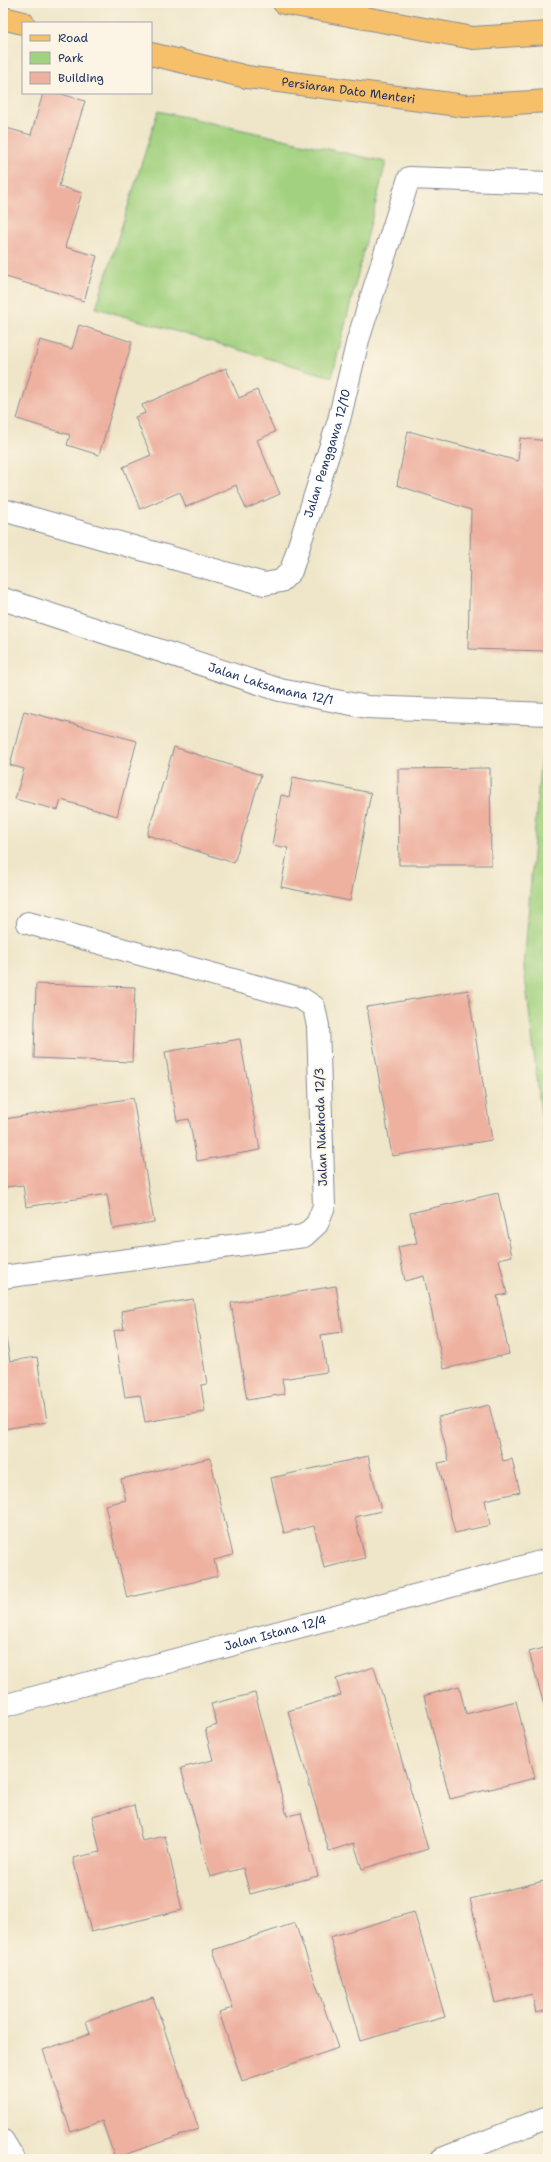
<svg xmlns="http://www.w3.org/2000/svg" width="551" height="2162" viewBox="0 0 551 2162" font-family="'Shantell Sans',sans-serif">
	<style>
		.green { fill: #a2d17f; stroke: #5e806e }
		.building { fill: #eeb1a0 }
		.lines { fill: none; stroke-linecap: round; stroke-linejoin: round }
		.street-casing { stroke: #858a94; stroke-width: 24 }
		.primary-casing { stroke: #858a94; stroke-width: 24 }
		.street { stroke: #fff; stroke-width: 22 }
		.primary { stroke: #f6c06b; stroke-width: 22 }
		.labels { text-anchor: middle; stroke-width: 3.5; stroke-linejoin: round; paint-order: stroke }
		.street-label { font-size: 12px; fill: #1b2f5e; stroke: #fcf5e5 }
	</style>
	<rect width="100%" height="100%" fill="#fcf5e5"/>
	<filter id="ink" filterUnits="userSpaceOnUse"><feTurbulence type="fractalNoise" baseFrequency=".025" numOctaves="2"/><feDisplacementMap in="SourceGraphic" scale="8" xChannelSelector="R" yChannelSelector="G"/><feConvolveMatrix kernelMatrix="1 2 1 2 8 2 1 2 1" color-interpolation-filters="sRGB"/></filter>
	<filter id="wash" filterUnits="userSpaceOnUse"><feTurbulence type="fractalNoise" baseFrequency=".012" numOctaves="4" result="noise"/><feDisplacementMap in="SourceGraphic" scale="16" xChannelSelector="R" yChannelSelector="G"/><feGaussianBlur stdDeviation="0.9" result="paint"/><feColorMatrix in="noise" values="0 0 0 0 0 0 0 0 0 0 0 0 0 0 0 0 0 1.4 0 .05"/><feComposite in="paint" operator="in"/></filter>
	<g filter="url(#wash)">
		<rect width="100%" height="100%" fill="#efe6c9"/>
		<g class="green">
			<path d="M158 111 386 162 332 377 96 308Z"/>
			<path d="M541 753 548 755V1175L524 967Z"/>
		</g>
		<g id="blocks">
			<g class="building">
				<path d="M43 93H58L85 101 59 186 82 193 65 247 97 256 84 301 3 276V127L31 135Z"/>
				<path d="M79 325 132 342 99 455 67 445 70 435 17 419 40 340 72 349Z"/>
				<path d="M226 368 239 398 257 390 275 432 257 440 280 494 246 509 236 485 186 507 180 492 140 509 123 467 151 455 135 417 145 413 142 405Z"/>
				<path d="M408 431 518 461 520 438 548 441V651L468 649 471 510 397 485Z"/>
				<path d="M24 711 137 741 117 816 61 800 58 810 15 799 24 769 10 765Z"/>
				<path d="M174 747 261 775 234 863 147 835Z"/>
				<path d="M490 768 491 865H399L398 769Z"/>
				<path d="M293 777 371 793 350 901 281 887 288 848 272 845 281 795 289 797Z"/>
				<path d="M36 984 135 987 132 1062 34 1058Z"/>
				<path d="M468 990 492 1140 392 1156 367 1007Z"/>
				<path d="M240 1039 260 1150 197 1161 189 1119 177 1121 165 1052Z"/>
				<path d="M133 1098 154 1222 113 1229 107 1194 26 1207 23 1185 5 1187 3 1173V1134H7L5 1119Z"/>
				<path d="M498 1193 512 1256 499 1259 507 1294 497 1296 509 1354 444 1369 424 1276 405 1281 398 1247 417 1243 410 1213Z"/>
				<path d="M336 1286 343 1332 321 1335 327 1372 282 1379 285 1394 247 1400 231 1303Z"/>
				<path d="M193 1299 207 1384 201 1385 205 1412 145 1422 140 1395 125 1397 114 1331 124 1329 121 1311Z"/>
				<path d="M5 1333 10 1361 37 1357 47 1422 3 1429V1334Z"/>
				<path d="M489 1405 503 1461 512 1459 520 1492 485 1500 490 1525 455 1533 438 1463 449 1461 438 1417Z"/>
				<path d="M368 1456 381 1511 355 1517 365 1558 324 1568 314 1526 284 1533 271 1478Z"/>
				<path d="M210 1458 233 1555 214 1560 218 1576 127 1598 105 1505 126 1500 121 1479Z"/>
				<path d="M548 1647V1719L529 1652Z"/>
				<path d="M374 1667 428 1849 362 1869 354 1843 329 1851 288 1711 341 1695 336 1679Z"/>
				<path d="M459 1686 466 1714 516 1701 535 1778 450 1799 424 1696Z"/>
				<path d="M255 1693 287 1816 301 1813 318 1876 250 1894 243 1868 210 1877 181 1768 213 1760 205 1729 217 1725 211 1704Z"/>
				<path d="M134 1805 142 1841 165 1836 182 1910 91 1932 73 1858 100 1852 92 1816Z"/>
				<path d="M548 1880V2010L536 2013 532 1994 495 2003 470 1899Z"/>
				<path d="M414 1912 445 2017 360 2041 330 1937Z"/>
				<path d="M295 1923 338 2048 242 2081 219 2012 233 2008 213 1950Z"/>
				<path d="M153 1997 199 2129 115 2158 102 2121 71 2132 43 2050 90 2034 86 2021Z"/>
			</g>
		</g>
	</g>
	<g filter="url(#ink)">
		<use href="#blocks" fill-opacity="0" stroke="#858a94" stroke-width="1"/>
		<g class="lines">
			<g class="street-casing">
				<g id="street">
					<path id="s1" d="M3 510 264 584 281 581 291 571 339 420 358 340 409 178 548 183"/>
					<path id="s2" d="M3 599 280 690 367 707 548 714"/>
					<path d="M3 1277 304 1236 317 1224 324 1206 318 1026 314 1007 302 999 28 923"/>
					<path id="s3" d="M3 1706 548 1560"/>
					<path d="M3 2141 14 2159"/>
					<path d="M442 2159 548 2117"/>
				</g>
			</g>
			<g class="primary-casing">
				<g id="primary">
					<path d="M284 3 473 38 548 33"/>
					<path d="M3 18 23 23"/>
					<path id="s4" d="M151 54 247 77 465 106 548 101"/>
				</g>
			</g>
			<use href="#street" class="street"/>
			<use href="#primary" class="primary"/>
		</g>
	</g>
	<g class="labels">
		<g class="street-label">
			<text dy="4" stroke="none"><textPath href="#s4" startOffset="201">Persiaran Dato Menteri</textPath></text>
			<text dy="4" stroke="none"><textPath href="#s1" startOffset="426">Jalan Pemggawa 12/10</textPath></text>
			<text dy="4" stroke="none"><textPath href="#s2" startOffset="281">Jalan Laksamana 12/1</textPath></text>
			<text transform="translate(321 1127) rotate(-92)" y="4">Jalan Nakhoda 12/3</text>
			<text dy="4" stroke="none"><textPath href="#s3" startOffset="282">Jalan Istana 12/4</textPath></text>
		</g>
	</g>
	<rect width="551" height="2162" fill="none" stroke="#fcf5e5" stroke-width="16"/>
	<rect x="22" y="22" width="130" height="72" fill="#fcf5e5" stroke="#a2a6af"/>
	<rect x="30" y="35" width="20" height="6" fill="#f6c06b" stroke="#a2a6af"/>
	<text x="58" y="42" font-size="12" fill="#1b2f5e">Road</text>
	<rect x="30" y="52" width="20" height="12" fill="#a2d17f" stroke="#a2a6af"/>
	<text x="58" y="62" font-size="12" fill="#1b2f5e">Park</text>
	<rect x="30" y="72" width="20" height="12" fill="#eeb1a0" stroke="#a2a6af"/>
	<text x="58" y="82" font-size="12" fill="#1b2f5e">Building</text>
</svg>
